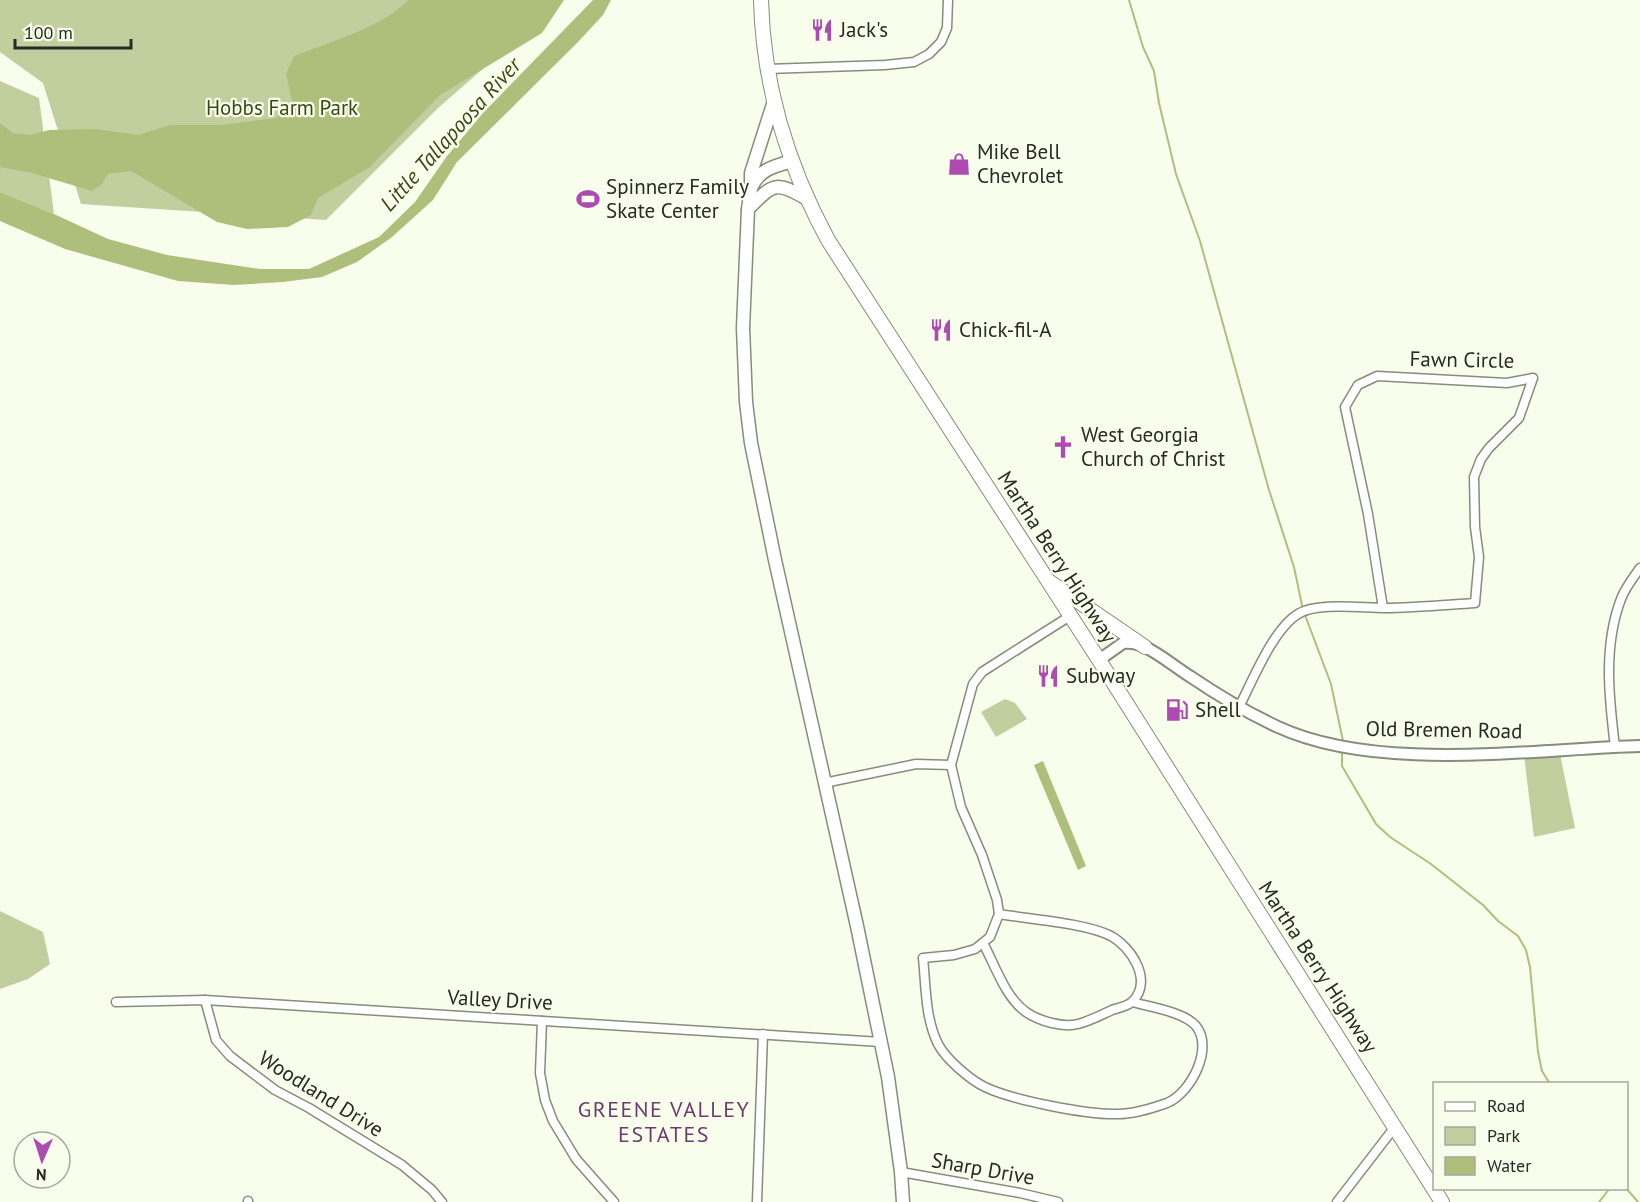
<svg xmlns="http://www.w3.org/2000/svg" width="1640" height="1202" viewBox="0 0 1640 1202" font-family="'PT Sans',sans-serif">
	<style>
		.green { fill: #c1ce9e }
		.water { fill: #aebf7c }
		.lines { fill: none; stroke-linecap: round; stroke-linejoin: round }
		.stream { stroke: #aebf7c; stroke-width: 2 }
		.minor-casing { stroke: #878c7b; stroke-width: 11 }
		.tertiary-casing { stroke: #878c7b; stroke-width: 14 }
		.secondary-casing { stroke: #878c7b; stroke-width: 15 }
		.primary-casing { stroke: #878c7b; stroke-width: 16 }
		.minor { stroke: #fff; stroke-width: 8 }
		.tertiary { stroke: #fff; stroke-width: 10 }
		.secondary { stroke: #fff; stroke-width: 12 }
		.primary { stroke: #fff; stroke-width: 14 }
		.labels { text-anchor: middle; stroke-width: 4.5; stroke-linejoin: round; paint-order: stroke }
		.poi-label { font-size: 21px; fill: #282a23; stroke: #f8feeb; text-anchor: start }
		.park-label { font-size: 21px; fill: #3e4817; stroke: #f8feeb }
		.street-label { font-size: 21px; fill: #282a23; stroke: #f8feeb }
		.water-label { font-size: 22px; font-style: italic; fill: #3e4918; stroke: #f8feeb }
		.neighbourhood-label { font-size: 22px; letter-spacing: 1.5px; fill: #6d3c6f; stroke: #f8feeb }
	</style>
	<rect width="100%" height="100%" fill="#f8feeb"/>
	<g class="green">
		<path d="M0 0H555L551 9 437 109 326 220 81 204 43 83 0 52Z"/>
		<path d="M0 81 39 98 54 214 0 192Z"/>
		<path d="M1005 699 1015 703 1027 719 996 737 981 712Z"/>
		<path d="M1560 754 1575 828 1534 837 1524 756Z"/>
		<path d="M0 911 43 932 50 964 28 979 0 989Z"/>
	</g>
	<g class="water">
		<path d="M408 0H564L542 33 440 95 370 167 318 198 311 215 288 227 247 229 217 222 131 171 108 174 102 184 92 191 32 173 0 167V123L13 133 31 135 49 130 96 129 138 135 170 125H222L276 118 292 101 286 74 294 56C323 45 389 24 408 0Z"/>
		<path d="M593 0H611L603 15 578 42 457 162 433 200 392 237 357 262 322 277 283 282 234 285 178 281 65 249 0 221V192L54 214 108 239 167 255 260 269H309L379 237 415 202 447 156 483 113Z"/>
		<path d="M1043 761 1086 866 1078 870 1034 765Z"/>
	</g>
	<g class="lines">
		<g class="stream">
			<path d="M1129 0 1143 47 1154 71 1159 103 1176 174 1200 241 1269 490 1294 567 1303 610"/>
			<path d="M1305 615 1331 684 1343 741"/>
			<path d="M1342 752V766L1376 824 1390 837 1431 864 1483 905 1498 921 1518 936 1526 950 1530 967 1538 1052 1542 1071 1550 1084"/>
			<path d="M1626 1188 1638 1202"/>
			<path d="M1599 1202 1610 1188"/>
		</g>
		<g class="minor-casing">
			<g id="minor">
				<path d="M767 69 885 65 914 62 929 54 941 42 947 28 948 0"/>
				<path d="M1070 616 982 672 973 684 951 765 961 807 982 855 997 900 999 914 990 937 975 949 954 955 923 958C926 986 925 1018 938 1044 945 1058 970 1080 985 1087 1012 1100 1087 1115 1118 1114 1134 1114 1153 1108 1167 1103 1191 1093 1214 1048 1196 1026 1184 1012 1150 1007 1132 1002"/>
				<path d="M1239 707C1252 682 1273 629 1298 614 1317 602 1361 608 1384 608 1414 608 1445 605 1475 603L1479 557 1475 527 1474 477 1481 459 1489 448 1519 418 1533 378 1507 383 1377 376 1358 385 1345 407 1368 514 1383 608"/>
				<path d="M1615 747C1609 698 1603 646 1621 599 1625 588 1633 578 1640 568"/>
				<path d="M824 783 916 764 951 765"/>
				<path d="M983 943C995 965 1005 997 1026 1012 1039 1021 1063 1028 1078 1024 1090 1021 1101 1015 1112 1010 1118 1008 1129 1006 1133 1001 1153 980 1131 947 1111 936 1086 923 1028 919 999 914"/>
				<path d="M205 1000 216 1040 230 1056 275 1090 309 1108 402 1165 432 1190 442 1202"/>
				<path d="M116 1002 205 1000 881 1042"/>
				<path d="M542 1021 540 1073 545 1100 553 1121 576 1159 614 1202"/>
				<path d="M901 1172 1020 1193 1058 1202"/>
				<path d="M248 1202V1201"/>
				<path d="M757 1202 763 1034"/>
				<path d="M1337 1202 1394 1128"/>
			</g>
		</g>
		<g class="tertiary-casing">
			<path id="tertiary" d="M1099 660 1123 643C1130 642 1135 643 1141 645 1159 653 1175 667 1191 677 1219 696 1248 713 1278 727 1378 773 1532 749 1640 746"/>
		</g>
		<g class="secondary-casing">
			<g id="secondary">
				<path d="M774 101 751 173V188L748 209 743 328 746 402 751 443 775 560 857 926 888 1077 901 1172 903 1202"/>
				<path d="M752 186C760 169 775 166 792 161"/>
				<path d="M748 209C773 184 775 180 807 199"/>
			</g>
		</g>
		<g class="primary-casing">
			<g id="primary">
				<path d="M761 0C763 84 788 166 828 240L1099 660 1442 1202"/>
				<path d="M1050 582 1145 647"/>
			</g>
		</g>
		<use href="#minor" class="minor"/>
		<use href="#tertiary" class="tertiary"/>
		<use href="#secondary" class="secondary"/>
		<use href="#primary" class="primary"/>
	</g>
	<defs>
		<g id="restaurant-bare" transform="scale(1.8)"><path d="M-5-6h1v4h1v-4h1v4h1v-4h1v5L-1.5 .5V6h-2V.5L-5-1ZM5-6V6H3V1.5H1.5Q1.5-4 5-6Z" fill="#ad4bb2" stroke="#f8feeb" stroke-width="2.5" paint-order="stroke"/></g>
		<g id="shop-bare" transform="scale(1.8)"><path d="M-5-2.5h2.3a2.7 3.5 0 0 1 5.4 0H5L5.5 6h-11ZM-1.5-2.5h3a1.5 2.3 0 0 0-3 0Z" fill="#ad4bb2" stroke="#f8feeb" stroke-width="2.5" paint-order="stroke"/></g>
		<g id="stadium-bare" transform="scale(1.8)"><path d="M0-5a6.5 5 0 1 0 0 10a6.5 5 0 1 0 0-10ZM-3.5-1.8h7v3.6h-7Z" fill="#ad4bb2" stroke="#f8feeb" stroke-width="2.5" paint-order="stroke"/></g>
		<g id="church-bare" transform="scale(1.8)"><path d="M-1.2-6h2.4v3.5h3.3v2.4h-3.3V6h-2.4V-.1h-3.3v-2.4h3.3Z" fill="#ad4bb2" stroke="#f8feeb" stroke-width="2.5" paint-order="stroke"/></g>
		<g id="fuel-bare" transform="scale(1.8)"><path d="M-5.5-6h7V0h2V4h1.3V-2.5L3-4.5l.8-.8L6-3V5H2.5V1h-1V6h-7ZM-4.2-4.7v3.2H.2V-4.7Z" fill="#ad4bb2" stroke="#f8feeb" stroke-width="2.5" paint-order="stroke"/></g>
	</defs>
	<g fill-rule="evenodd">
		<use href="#restaurant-bare" x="822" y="30"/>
		<use href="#shop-bare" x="959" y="164"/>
		<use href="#stadium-bare" x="588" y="199"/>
		<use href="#restaurant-bare" x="941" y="330"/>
		<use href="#church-bare" x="1063" y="447"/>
		<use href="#restaurant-bare" x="1048" y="676"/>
		<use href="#fuel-bare" x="1177" y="710"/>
	</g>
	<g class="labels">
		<g class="poi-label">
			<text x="840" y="37">Jack's</text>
			<text x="977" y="159">Mike Bell<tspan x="977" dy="24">Chevrolet</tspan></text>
			<text x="606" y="194">Spinnerz Family<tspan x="606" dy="24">Skate Center</tspan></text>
			<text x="959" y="337">Chick-fil-A</text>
			<text x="1081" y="442">West Georgia<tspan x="1081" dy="24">Church of Christ</tspan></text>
			<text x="1066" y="683">Subway</text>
			<text x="1195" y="717">Shell</text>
		</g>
		<g class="park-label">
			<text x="282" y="115">Hobbs Farm Park</text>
		</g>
		<g class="street-label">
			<text transform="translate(1462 360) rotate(1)" y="7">Fawn Circle</text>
			<text transform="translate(1057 557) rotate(57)" y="7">Martha Berry Highway</text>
			<text transform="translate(1444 730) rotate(1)" y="7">Old Bremen Road</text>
			<text transform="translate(1318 967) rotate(57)" y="7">Martha Berry Highway</text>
			<text transform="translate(500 1000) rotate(3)" y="7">Valley Drive</text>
			<text transform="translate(321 1094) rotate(32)" y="7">Woodland Drive</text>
			<text transform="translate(983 1169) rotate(10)" y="7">Sharp Drive</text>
		</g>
		<g class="water-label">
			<text transform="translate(450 134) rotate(-48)" y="8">Little Tallapoosa River</text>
		</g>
		<g class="neighbourhood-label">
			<text x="664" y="1117">GREENE VALLEY<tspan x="664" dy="25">ESTATES</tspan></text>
		</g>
	</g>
	<rect x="1433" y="1082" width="195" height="108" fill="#f8feeb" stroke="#a5a99b" stroke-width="1.5"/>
	<rect x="1445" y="1102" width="30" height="9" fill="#ffffff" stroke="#a5a99b" stroke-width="1.5"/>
	<text x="1487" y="1112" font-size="18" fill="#282a23">Road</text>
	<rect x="1445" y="1127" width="30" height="18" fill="#c1ce9e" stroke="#a5a99b" stroke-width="1.5"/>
	<text x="1487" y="1142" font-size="18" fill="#282a23">Park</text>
	<rect x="1445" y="1157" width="30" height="18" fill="#aebf7c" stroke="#a5a99b" stroke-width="1.5"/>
	<text x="1487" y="1172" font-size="18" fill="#282a23">Water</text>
	<g transform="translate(42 1160) rotate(183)"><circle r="28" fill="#f8feeb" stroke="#a5a99b" stroke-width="1.5"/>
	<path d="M0-4.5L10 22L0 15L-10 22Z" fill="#ad4bb2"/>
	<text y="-9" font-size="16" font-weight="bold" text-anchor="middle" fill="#282a23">N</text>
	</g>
	<path d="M15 39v9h116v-9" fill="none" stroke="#282a23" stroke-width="3"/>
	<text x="24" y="39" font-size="18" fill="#282a23" stroke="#f8feeb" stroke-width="4.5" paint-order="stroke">100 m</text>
</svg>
